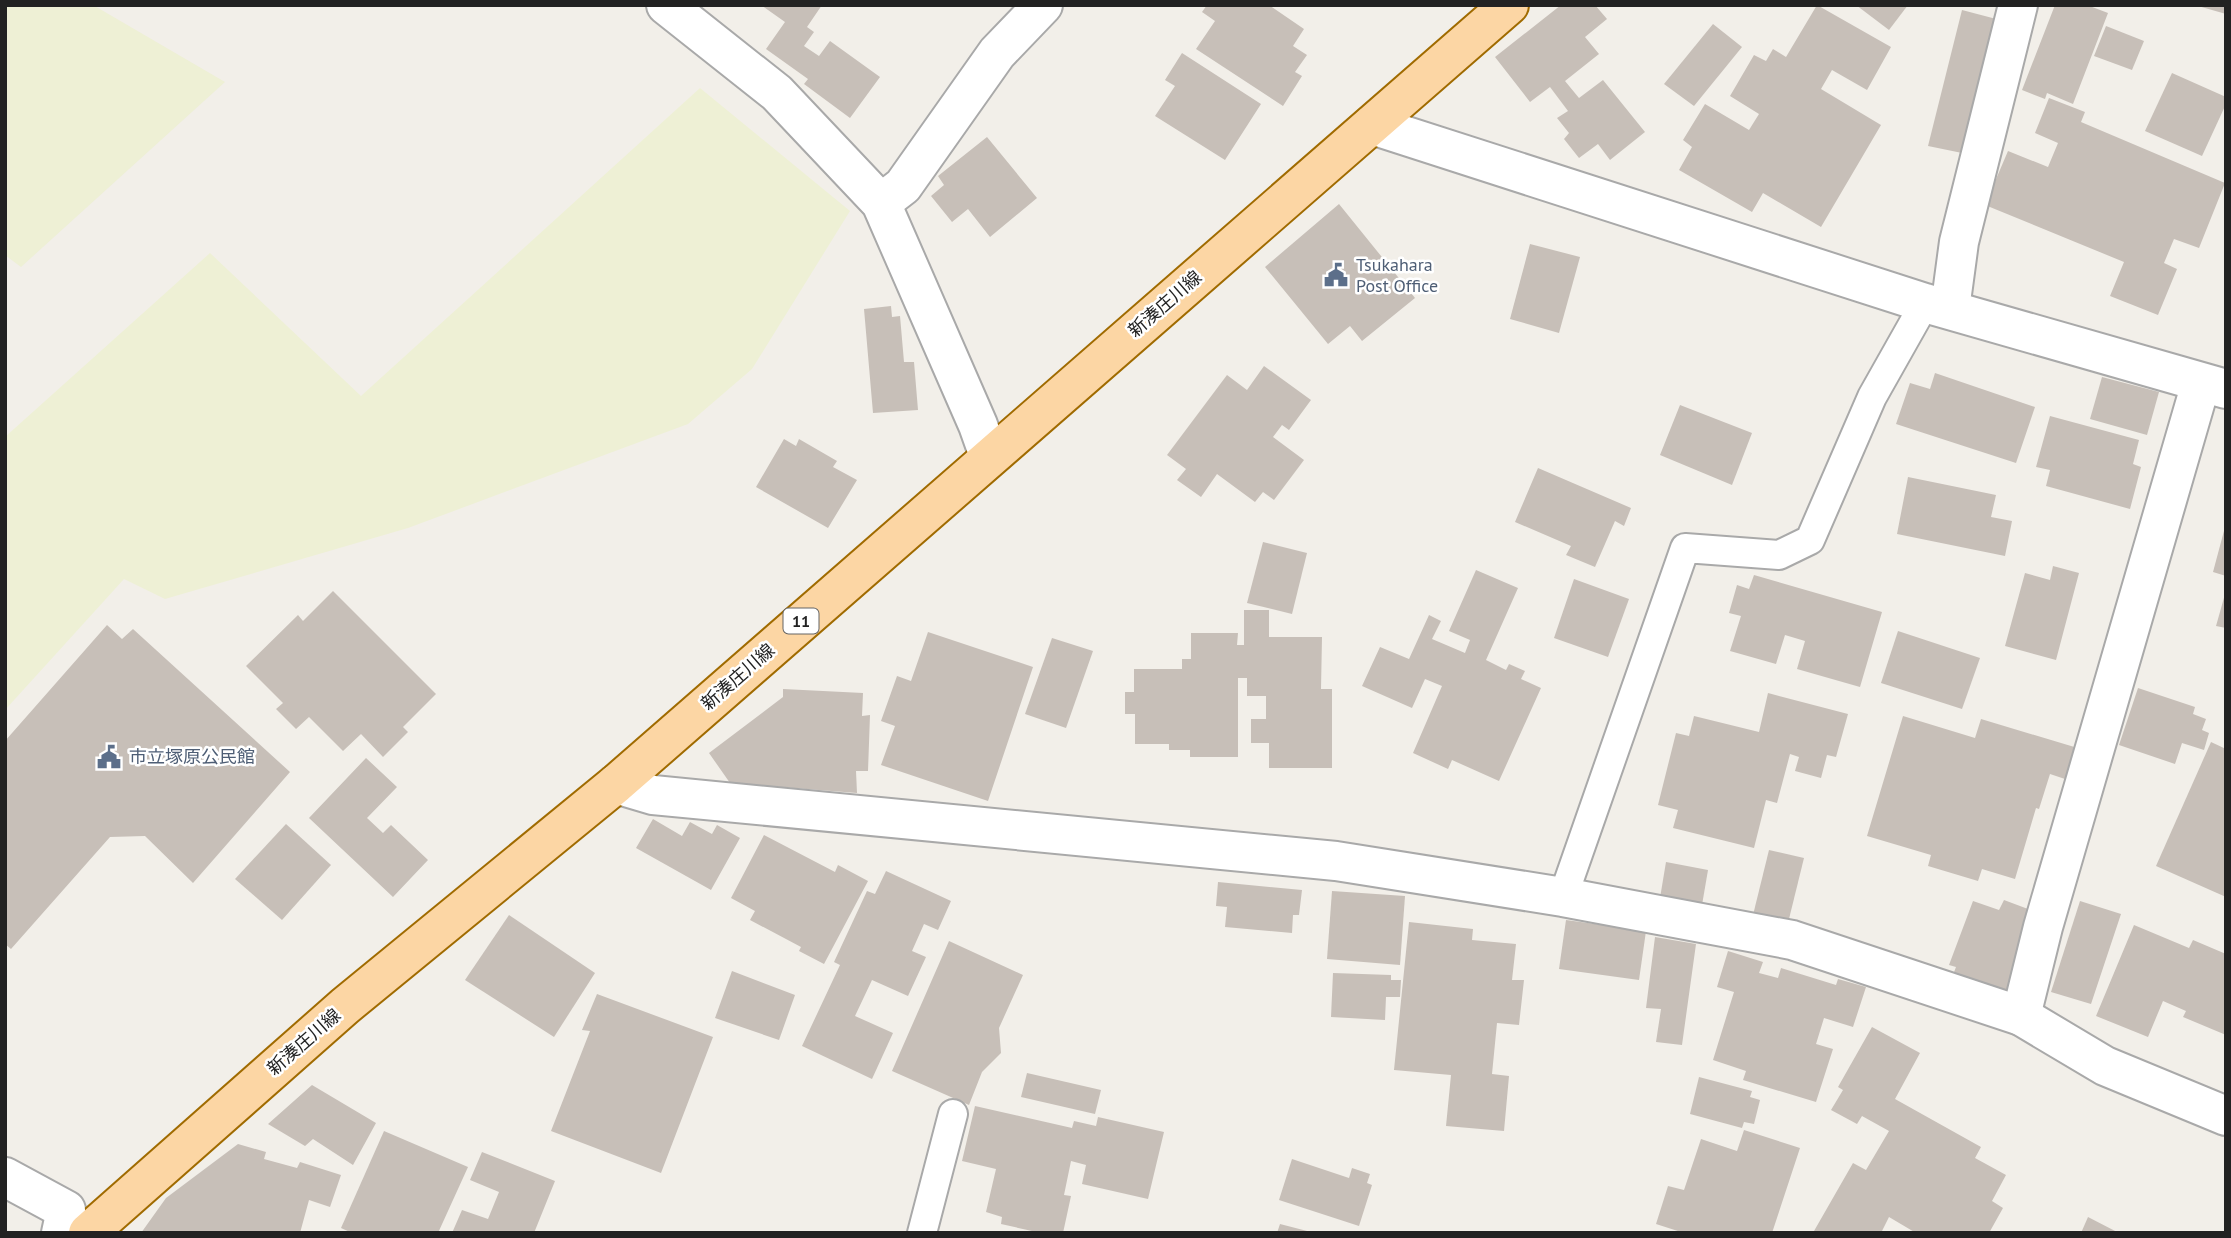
<svg xmlns="http://www.w3.org/2000/svg" width="2231" height="1238" viewBox="0 0 2231 1238" font-family="'PT Sans','Noto Sans JP',sans-serif">
	<style>
		.farmland { fill: #eef0d5 }
		.building { fill: #c7bfb8 }
		.lines { fill: none; stroke-linecap: round; stroke-linejoin: round }
		.lane-casing { stroke: #a9a9a9; stroke-width: 32 }
		.street-casing { stroke: #a9a9a9; stroke-width: 42 }
		.primary-casing { stroke: #a06b00; stroke-width: 42 }
		.lane { stroke: #fff; stroke-width: 28 }
		.street { stroke: #fff; stroke-width: 38 }
		.primary { stroke: #fcd6a4; stroke-width: 38 }
		.labels { text-anchor: middle; stroke-width: 5; stroke-linejoin: round; paint-order: stroke }
		.shield { fill: #fff; stroke: #646464; stroke-width: 2 }
		.shield-label { font-size: 16px; font-weight: bold; fill: #222 }
		.service-label { font-size: 18px; fill: #4e5e75; stroke: #fff; text-anchor: start }
		.street-label { font-size: 18px; fill: #222; stroke: #fff }
	</style>
	<rect width="100%" height="100%" fill="#f2efe9"/>
	<g class="farmland">
		<path d="M5 5H93L225 82 21 267 5 255Z"/>
		<path d="M700 88 850 211 752 369 688 424 408 528 165 599 124 579 5 710V437L210 253 361 396Z"/>
	</g>
	<g class="building">
		<path d="M761 5H822L807 27 814 32 804 46 819 56 830 41 880 77 850 118 804 84 808 79 766 49 785 22Z"/>
		<path d="M1207 5H1269L1304 29 1293 46 1307 55 1295 72 1302 76 1283 106 1196 49 1215 21 1202 12Z"/>
		<path d="M1561 5H1595L1607 19 1585 37 1599 54 1565 81 1579 98 1603 80 1645 132 1610 160 1598 144 1579 158 1564 139 1569 133 1557 118 1568 111 1550 87 1530 102 1495 57Z"/>
		<path d="M1817 5 1891 47 1867 90 1832 70 1821 89 1881 125 1821 227 1763 193 1752 212 1679 170 1692 147 1683 140 1705 104 1749 130 1759 114 1730 96 1754 55 1766 61 1773 49 1786 57Z"/>
		<path d="M1856 5H1908L1889 30Z"/>
		<path d="M2055 5H2087L2108 13 2073 104 2047 93 2045 99 2022 90Z"/>
		<path d="M2198 5H2226V14L2198 6Z"/>
		<path d="M1962 10 2000 20 1967 154 1928 146Z"/>
		<path d="M1713 24 1742 47 1694 106 1664 84Z"/>
		<path d="M2106 26 2144 41 2132 70 2094 56Z"/>
		<path d="M1182 53 1261 104 1225 160 1155 116 1175 86 1165 80Z"/>
		<path d="M2172 73 2226 97V104L2202 156 2145 131Z"/>
		<path d="M2049 98 2085 112 2081 122 2225 183 2199 248 2174 239 2164 263 2177 269 2158 315 2110 296 2124 262 1985 205 2008 151 2048 167 2058 143 2035 133Z"/>
		<path d="M987 137 1037 198 990 237 968 209 952 222 931 196 944 185 938 176Z"/>
		<path d="M1339 204 1415 298 1362 341 1350 326 1328 344 1265 267Z"/>
		<path d="M1530 244 1580 257 1559 333 1510 319Z"/>
		<path d="M891 306 892 317 900 316 904 362H914L918 410 873 413 864 309Z"/>
		<path d="M1264 366 1311 400 1289 430 1282 425 1273 437 1304 460 1274 500 1263 492 1255 502 1217 474 1201 497 1177 480 1186 469 1167 455 1227 375 1247 390Z"/>
		<path d="M1935 373 2035 407 2016 463 1896 424 1910 383 1930 389Z"/>
		<path d="M2102 377 2159 392 2147 435 2090 419Z"/>
		<path d="M1680 405 1752 433 1732 485 1660 455Z"/>
		<path d="M2050 416 2139 440 2133 464 2141 467 2130 509 2046 486 2050 470 2036 467Z"/>
		<path d="M784 439 796 446 799 439 837 461 833 467 857 480 828 528 756 487Z"/>
		<path d="M1538 468 1631 508 1624 526 1615 521 1595 567 1566 555 1571 546 1515 522Z"/>
		<path d="M1908 477 1996 495 1991 517 2012 521 2005 556 1897 534Z"/>
		<path d="M2225 527 2226 528V576L2213 572Z"/>
		<path d="M1263 542 1307 553 1292 614 1247 603Z"/>
		<path d="M2053 566 2079 573 2056 660 2005 646 2025 573 2050 580Z"/>
		<path d="M1476 570 1518 588 1486 660 1506 670 1509 664 1525 671 1521 679 1541 688 1499 781 1452 760 1448 769 1413 753 1442 686 1425 679 1412 708 1362 686 1380 647 1409 659 1429 615 1441 621 1432 639 1465 653 1470 640 1449 631Z"/>
		<path d="M1754 575 1882 612 1860 687 1797 669 1805 641 1785 635 1776 664 1730 651 1741 616 1729 613 1737 585 1749 589Z"/>
		<path d="M1574 579 1629 599 1608 657 1554 638Z"/>
		<path d="M333 591 436 694 403 727 408 732 383 757 361 734 343 751 309 717 296 729 276 709 283 703 246 666 298 615 303 621Z"/>
		<path d="M2225 594 2226 595V628L2216 626Z"/>
		<path d="M1244 610H1269V637H1322L1321 689H1332V768H1269V743H1251V719H1266V696H1247V678H1238V757H1190V750H1169V744H1135V714H1125V692H1134V669H1182V659H1191V633H1238L1237 645H1244Z"/>
		<path d="M107 625 122 639 133 629 290 772 193 883 145 836 110 837 11 949 5 944V741Z"/>
		<path d="M1898 631 1980 658 1962 709 1881 683Z"/>
		<path d="M928 632 1033 667 988 801 881 765 895 726 881 721 897 676 911 681Z"/>
		<path d="M1052 638 1093 651 1066 728 1025 714Z"/>
		<path d="M2138 688 2195 707 2193 714 2206 719 2202 730 2209 733 2204 750 2182 743 2175 764 2119 745Z"/>
		<path d="M783 689 863 693 862 716 870 715 868 771H856L857 793 730 783 709 753 783 697Z"/>
		<path d="M1768 693 1848 714 1836 757 1827 755 1821 778 1795 771 1799 757 1790 754 1777 803 1766 800 1754 848 1673 828 1678 810 1658 805 1676 733 1689 736 1694 716 1759 732Z"/>
		<path d="M1903 716 1975 738 1981 719 2081 749 2071 781 2050 774 2039 809 2036 808 2015 879 1982 869 1978 881 1928 866 1931 855 1867 836Z"/>
		<path d="M2211 742 2226 749V897L2156 866Z"/>
		<path d="M366 758 397 787 367 818 383 833 391 825 428 860 393 897 309 818Z"/>
		<path d="M653 819 682 836 690 822 712 834 717 825 740 838 711 890 636 848Z"/>
		<path d="M286 824 331 865 282 920 235 879Z"/>
		<path d="M764 835 835 872 838 865 868 881 824 964 799 951 801 947 750 920 755 911 731 898Z"/>
		<path d="M1769 850 1804 858 1788 923 1753 915Z"/>
		<path d="M1666 862 1708 870 1702 905 1660 898Z"/>
		<path d="M886 871 951 901 938 930 924 924 912 951 926 957 908 996 872 980 855 1016 893 1033 872 1079 802 1046 840 965 834 962 867 891 875 894Z"/>
		<path d="M1218 882 1302 890 1299 915H1293L1292 933 1225 927 1227 907 1216 906Z"/>
		<path d="M1332 891 1405 896 1400 965 1327 959Z"/>
		<path d="M2004 900 2036 912 2007 991 2002 989 1999 998 1951 980 1956 967 1949 965 1973 901 1999 910Z"/>
		<path d="M2080 901 2121 914 2091 1004 2051 992Z"/>
		<path d="M509 915 595 973 554 1037 465 980Z"/>
		<path d="M1566 920 1646 931 1639 980 1559 969Z"/>
		<path d="M1409 922 1473 929 1472 940 1516 944 1512 980H1524L1519 1025 1497 1023 1492 1074 1509 1076 1504 1131 1446 1126 1451 1075 1394 1070Z"/>
		<path d="M2134 925 2189 948 2193 940 2226 954V1035L2183 1017 2186 1011 2163 1001 2148 1037 2096 1016Z"/>
		<path d="M1655 937 1696 944 1682 1045 1656 1042 1661 1009 1646 1008Z"/>
		<path d="M949 941 1023 975 999 1028 1001 1053 982 1072 969 1105 892 1071Z"/>
		<path d="M1728 951 1763 962 1759 973 1778 978 1781 968 1836 985 1838 979 1866 987 1853 1027 1824 1018 1816 1044 1833 1049 1816 1102 1743 1080 1746 1071 1713 1060 1734 992 1717 987Z"/>
		<path d="M732 971 795 995 779 1040 715 1018Z"/>
		<path d="M1333 973 1391 975V980H1401L1400 997H1386L1385 1020 1331 1017Z"/>
		<path d="M597 994 713 1037 661 1173 551 1131 590 1031 582 1030Z"/>
		<path d="M1872 1027 1920 1053 1895 1099 1981 1147 1975 1158 2006 1175 1992 1201 2003 1208 1989 1233H1916L1889 1217 1881 1233 1814 1231 1853 1163 1866 1170 1889 1131 1862 1116 1857 1124 1831 1110 1843 1090 1838 1087Z"/>
		<path d="M1027 1073 1101 1090 1095 1114 1021 1097Z"/>
		<path d="M1699 1077 1752 1091 1750 1097 1760 1100 1754 1124 1744 1122 1742 1128 1690 1114Z"/>
		<path d="M312 1085 376 1123 353 1165 313 1139 305 1146 268 1124Z"/>
		<path d="M975 1106 1072 1128 1074 1121 1096 1126 1098 1117 1164 1132 1148 1199 1082 1184 1086 1165 1071 1161 1064 1195 1071 1196 1063 1233H1041L1001 1224 1002 1217 986 1212 996 1169 962 1161Z"/>
		<path d="M1744 1130 1800 1148 1772 1233H1684L1656 1224 1668 1186 1684 1190 1701 1139 1737 1151Z"/>
		<path d="M384 1131 468 1167 438 1233H352L341 1228Z"/>
		<path d="M238 1144 266 1152 264 1159 297 1168 300 1162 341 1175 330 1207 309 1200 300 1233H141L166 1198Z"/>
		<path d="M482 1152 555 1181 534 1233H452L462 1210 488 1219 499 1192 470 1180Z"/>
		<path d="M1292 1159 1349 1178 1352 1168 1370 1174 1367 1183 1372 1185 1359 1226 1279 1200Z"/>
		<path d="M2088 1217 2119 1233H2081Z"/>
		<path d="M1280 1224 1311 1232 1310 1233H1277Z"/>
	</g>
	<g class="lines">
		<g class="lane-casing">
			<g id="lane">
				<path d="M1563 897 1685 548 1779 555 1810 540 1872 397 1925 303"/>
				<path d="M922 1233 953 1114"/>
			</g>
		</g>
		<g class="street-casing">
			<g id="street">
				<path d="M666 5 777 93 881 203 978 425 989 456"/>
				<path d="M1372 125 1925 303 2226 389"/>
				<path d="M881 203 903 186 997 53 1043 5"/>
				<path d="M1950 309 1959 242 2018 5"/>
				<path d="M616 784 653 795 1336 861 1563 897 1792 940 2021 1016 2105 1066 2226 1116"/>
				<path d="M2021 1016 2043 927 2201 383"/>
				<path d="M5 1177 66 1210 61 1233"/>
			</g>
		</g>
		<g class="primary-casing">
			<path id="primary" d="M88 1233 345 1006 616 784 1509 5"/>
		</g>
		<use href="#lane" class="lane"/>
		<use href="#street" class="street"/>
		<use href="#primary" class="primary"/>
	</g>
	<defs>
		<g id="civic-bare" transform="scale(1.89)"><path d="M-.6-6.5H3V-4.5H.6V-3L4-1V1h2V6H-6V1h2V-1L-.6-3ZM-1.2 2.5V6h2.4V2.5Z" fill="#5c6f8a" stroke="#fff" stroke-width="2.5" paint-order="stroke"/></g>
	</defs>
	<g fill-rule="evenodd">
		<use href="#civic-bare" x="1336" y="275"/>
		<use href="#civic-bare" x="109" y="757"/>
	</g>
	<g class="labels">
		<rect class="shield" x="783.5" y="608.5" width="35" height="25" rx="5"/>
		<g class="shield-label">
			<text x="801" y="627">11</text>
		</g>
		<g class="service-label">
			<text x="1356" y="271">Tsukahara<tspan x="1356" dy="21">Post Office</tspan></text>
			<text x="129" y="763">市立塚原公民館</text>
		</g>
		<g class="street-label">
			<text transform="translate(1165 304) rotate(-41)" y="6">新湊庄川線</text>
			<text transform="translate(738 677) rotate(-41)" y="6">新湊庄川線</text>
			<text transform="translate(304 1042) rotate(-41)" y="6">新湊庄川線</text>
		</g>
	</g>
	<rect width="2231" height="1238" fill="none" stroke="#222222" stroke-width="14"/>
</svg>
